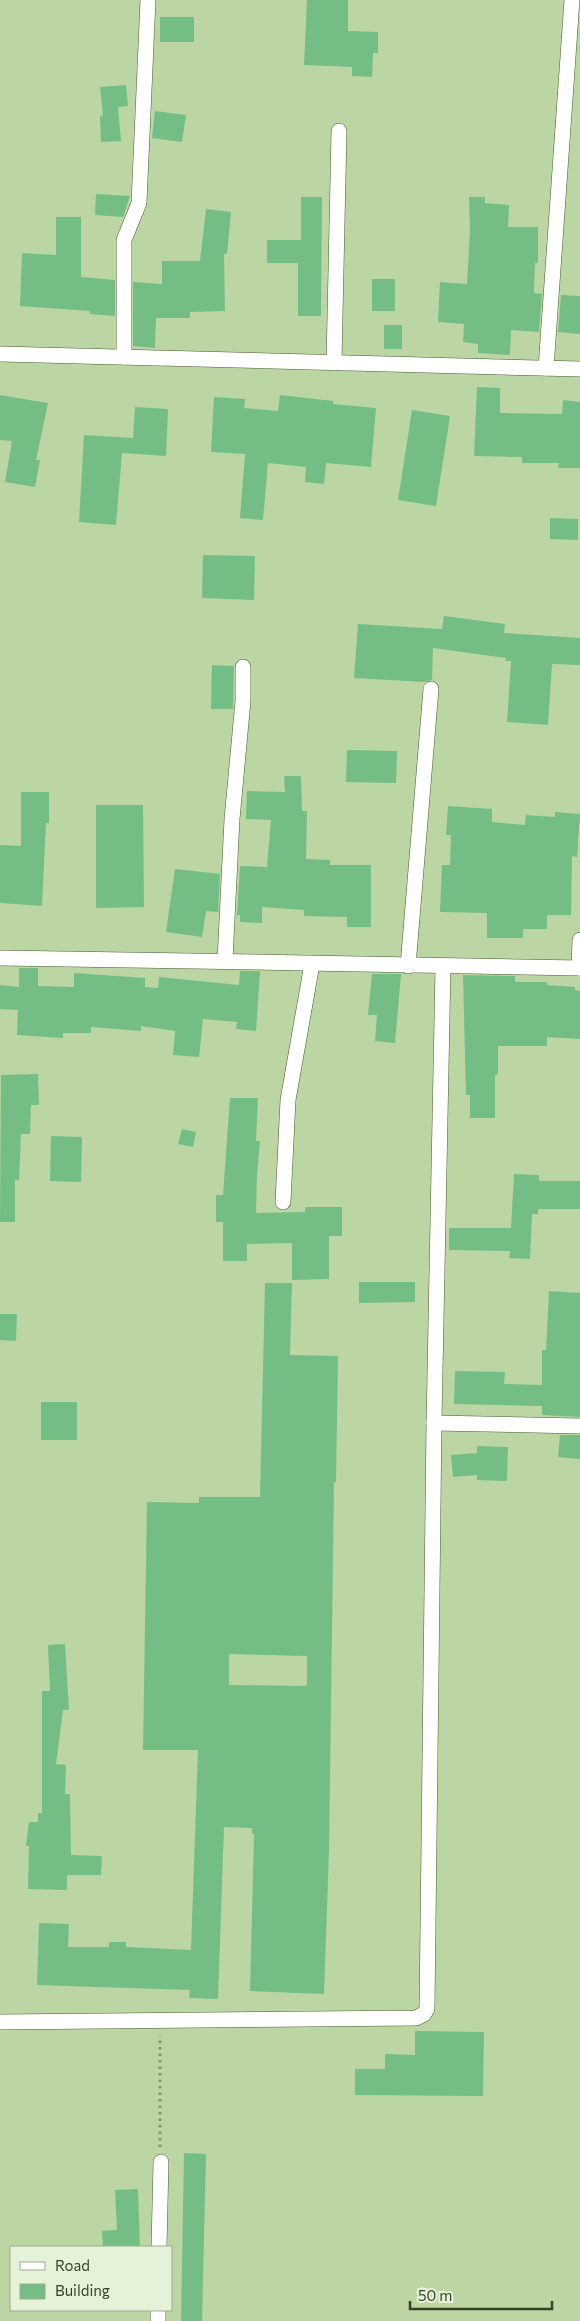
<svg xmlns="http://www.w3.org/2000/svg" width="580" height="2321" viewBox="0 0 580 2321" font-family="Commissioner,sans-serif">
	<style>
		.building { fill: #74be85; fill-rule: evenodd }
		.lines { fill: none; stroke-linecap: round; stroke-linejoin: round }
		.street-casing { stroke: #465d2f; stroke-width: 16 }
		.path { stroke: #819670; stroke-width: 3; stroke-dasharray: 2.5 4; stroke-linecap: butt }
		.street { stroke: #fff; stroke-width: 15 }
	</style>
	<rect width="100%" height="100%" fill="#bbd6a3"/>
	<g class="building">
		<path d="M307 0H348V31L378 32V53H373L372 77 352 76V67L304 65Z"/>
		<rect x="160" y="17" width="34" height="25"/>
		<path d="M126 85 128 106 118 107 121 141 101 142 100 116H103L100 87Z"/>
		<path d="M155 111 186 115 182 142 152 138Z"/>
		<path d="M96 194 130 196 123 217 95 215Z"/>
		<path d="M301 197H322L321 316H298V263H267V240H301Z"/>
		<path d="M469 197H485V203L509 205 508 227H538V263H535L534 293 542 294 539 332 511 330 510 355 478 353V344L463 342 464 324 438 322 440 282 467 284 470 231Z"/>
		<path d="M206 209 231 212 227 254H224L225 311 190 312V318H156L155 348 133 346V282L162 284V261H200Z"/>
		<path d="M56 217H81V277L115 280V316L90 314V311L20 306 22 253 56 255Z"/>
		<rect x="372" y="279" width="23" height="32"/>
		<path d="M561 295 580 296V334L558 332Z"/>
		<rect x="384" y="325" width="18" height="24"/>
		<path d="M477 387 500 388V413L562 414 563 400 580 402V468H558L559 463H522V457L474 456Z"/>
		<path d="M0 395 48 403 36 460H40L35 487 5 482 12 441 0 440Z"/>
		<path d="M280 395 333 401V404L376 408 371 467 326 463 324 484 305 482 306 467 268 463 263 520 240 518 245 454 211 452 214 397 245 399 244 408 278 411Z"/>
		<path d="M135 407 168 409 166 456 122 453 116 525 79 522 84 435 133 438Z"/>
		<path d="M412 410 450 416 436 506 398 500Z"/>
		<path d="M550 518 578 519V540L550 539Z"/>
		<path d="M203 555 255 556 254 600 202 598Z"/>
		<path d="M444 616 505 624 504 633 580 638V665L552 664 548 725 507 722 511 661H505L506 658 433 648 432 680 425 682 354 678 358 624 442 629Z"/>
		<path d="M212 665 234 666 233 709H211Z"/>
		<path d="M347 750 397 751 396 783 346 782Z"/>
		<path d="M284 776H301L302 811H307L306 859 330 860V865H371V927H347V917L304 916V910L262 907V923L240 922V915H237L240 866 267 867 271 820 246 819 247 791 285 792Z"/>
		<path d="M21 792H49V823H46L42 906 0 903V845L21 846Z"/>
		<path d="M96 805H143L144 907 96 908Z"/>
		<path d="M448 806 492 809V822L525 825 526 815 555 817V812L580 814 577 857 572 856 571 915H547V929H523V938H487V913L440 912 442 865H450L451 835H446Z"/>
		<path d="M175 869 220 874 218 912 206 911 202 937 166 932Z"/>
		<path d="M19 968H38V986L74 987V973L145 978V987L158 988 159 977 239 985 240 971H260L256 1031 236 1029 237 1022 203 1019 199 1057 173 1055 175 1031 141 1026V1031L91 1027V1033H63V1038L17 1035 18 1010 0 1009V985L19 987Z"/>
		<path d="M372 974H401L395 1043 375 1041 377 1015H368Z"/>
		<path d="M463 975 515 976V982H547V985L575 987V990L580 991V1039L547 1037V1046H498V1074L495 1075V1118H470V1095H466Z"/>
		<path d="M38 1074 39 1105H31L30 1134H21L19 1180H15V1222H0L1 1075Z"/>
		<path d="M230 1098H258L256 1141H260L257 1174 256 1213 305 1212V1207H342V1236H329V1279L292 1280V1243L247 1244V1261H223V1222H216V1195H223Z"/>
		<path d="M182 1129 196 1132 193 1147 178 1144Z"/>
		<path d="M51 1136 82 1137 81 1182 50 1181Z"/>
		<path d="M514 1174 539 1175V1181H580V1209H538V1214H532L530 1259 509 1258 510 1251 449 1250V1228H511Z"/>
		<path d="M359 1282H415V1302L359 1303Z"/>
		<path d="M265 1283H292L290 1355 338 1356 336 1482H334L329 1851 324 1994 250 1991 254 1834H252V1828L224 1827 218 1999 189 1998 190 1990 37 1985 39 1923 69 1924 68 1947H109V1942H126V1947L191 1950 198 1750H143L147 1502 199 1503V1497H260ZM229 1654 307 1656V1685L305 1686 229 1685Z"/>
		<path d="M549 1291 580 1293V1417L542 1415V1406L454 1404 455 1371 505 1372 504 1384 542 1385V1350H546Z"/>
		<path d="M0 1314H17L16 1341 0 1340Z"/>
		<rect x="41" y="1402" width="36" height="38"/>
		<path d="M560 1435H580V1459L558 1457Z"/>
		<path d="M477 1446 508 1447 507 1481 477 1480V1475L453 1477 451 1455 477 1453Z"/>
		<path d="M65 1644 69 1710H63L56 1764 66 1765 65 1794H70L71 1855 102 1856 101 1875H67V1890L28 1889 29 1846H26L29 1822H38V1813H42V1691H50L48 1645Z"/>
		<path d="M415 2031 484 2032 483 2096 355 2095V2069H385V2054L415 2055Z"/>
		<path d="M184 2153 206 2154 202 2321H181Z"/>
		<path d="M138 2189 140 2247H103L102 2231 117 2230 115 2190Z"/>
	</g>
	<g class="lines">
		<g class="street-casing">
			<g id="street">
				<path d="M0 354 580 369"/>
				<path d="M124 357V240L139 203 148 0"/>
				<path d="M334 363 339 131"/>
				<path d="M546 368 572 0"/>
				<path d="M0 958C193 960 387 965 580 968"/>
				<path d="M225 960 232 819 243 701V667"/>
				<path d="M408 966 431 689"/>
				<path d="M579 968 580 940"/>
				<path d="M283 1202 288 1100 312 964"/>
				<path d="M434 1423 580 1426"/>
				<path d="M0 2022 416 2018 424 2014 427 2009 434 1423 443 967"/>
				<path d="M159 2247 161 2162"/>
				<path d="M158 2321V2310"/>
			</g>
		</g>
		<path class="path" d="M160 2147V2036"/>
		<use href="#street" class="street"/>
	</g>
	<rect x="10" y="2246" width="162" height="65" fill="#e4f2d8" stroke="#9eab93"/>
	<rect x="20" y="2262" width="25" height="8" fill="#ffffff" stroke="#9eab93"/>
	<text x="55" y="2271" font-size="15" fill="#36412c">Road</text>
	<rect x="20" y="2284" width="25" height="15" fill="#74be85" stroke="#9eab93"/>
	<text x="55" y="2296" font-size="15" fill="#36412c">Building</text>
	<path d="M410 2301v8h142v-8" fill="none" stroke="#36412c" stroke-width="2.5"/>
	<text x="418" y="2301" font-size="15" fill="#36412c" stroke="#e4f2d8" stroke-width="4" paint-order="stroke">50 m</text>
</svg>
